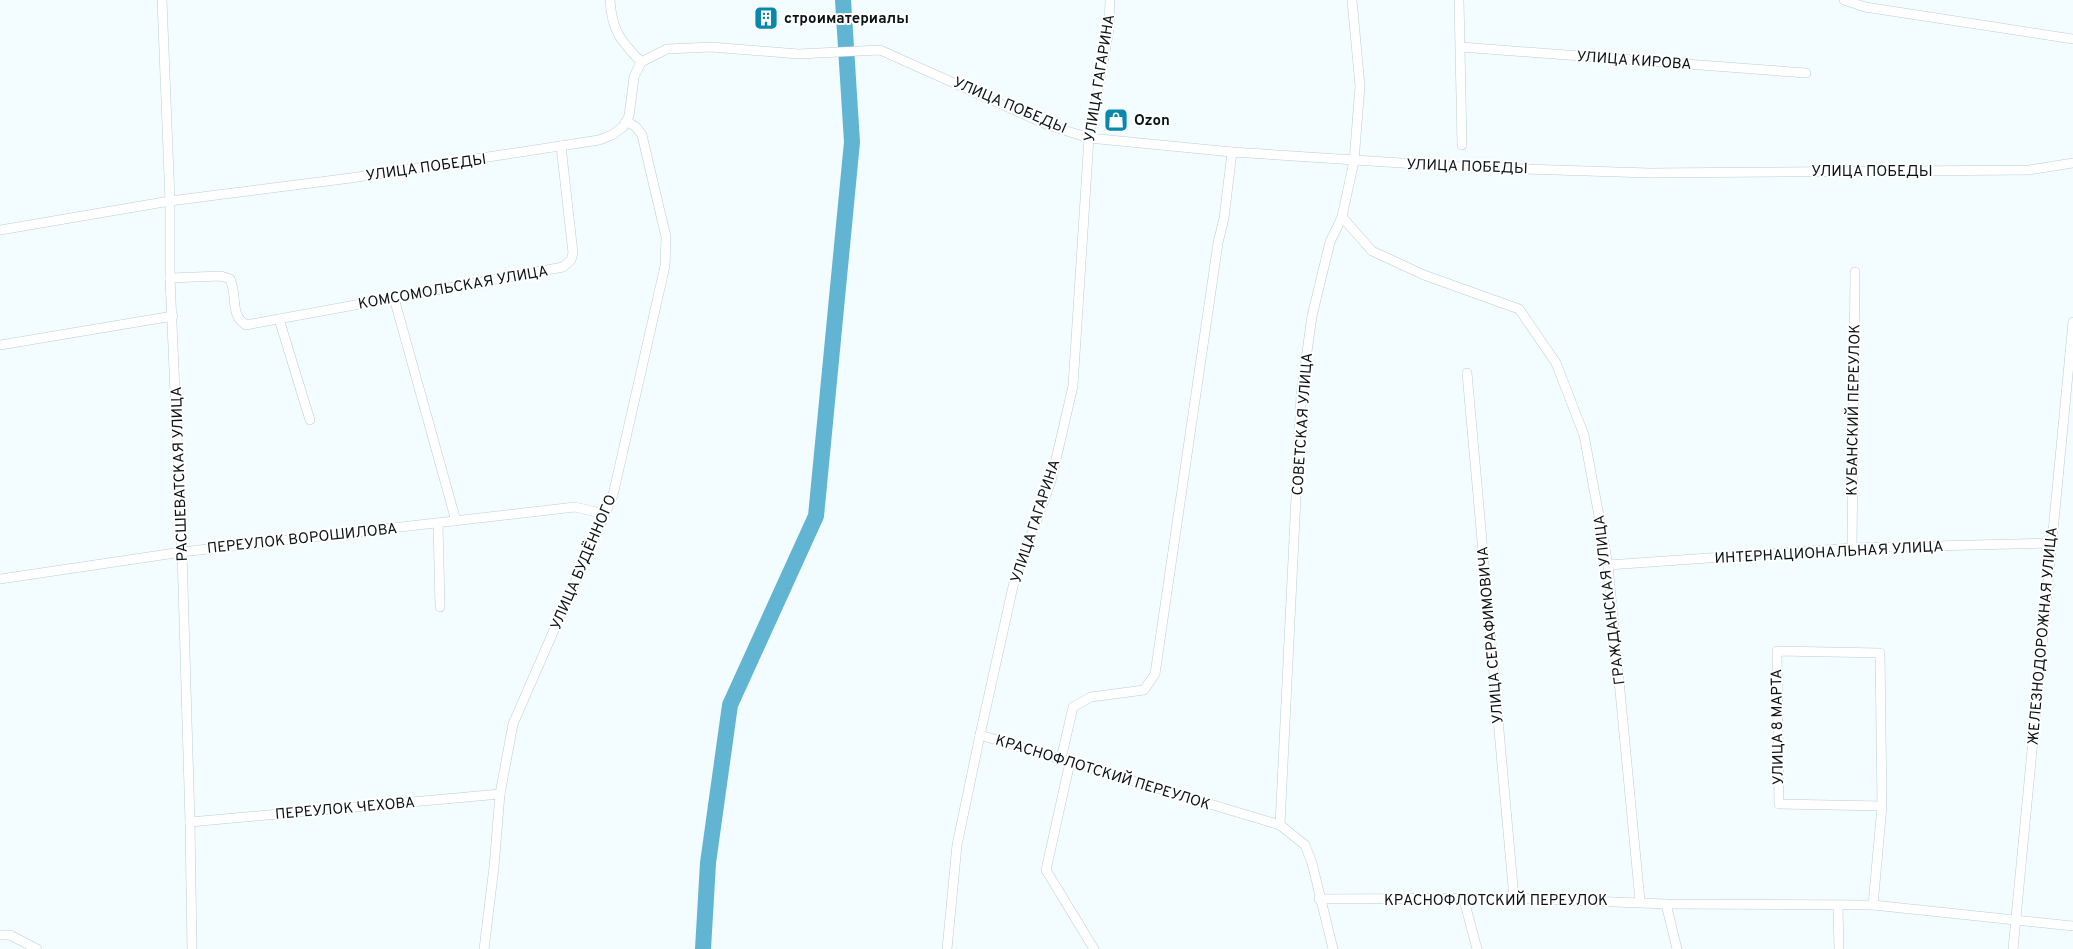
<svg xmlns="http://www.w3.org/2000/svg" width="2073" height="949" font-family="Overpass,sans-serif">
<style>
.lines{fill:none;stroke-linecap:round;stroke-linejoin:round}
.river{stroke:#62b5d2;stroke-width:16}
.minor-casing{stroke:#baced6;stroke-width:10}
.minor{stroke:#fff;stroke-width:9}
.labels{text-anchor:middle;stroke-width:4;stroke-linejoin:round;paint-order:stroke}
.poi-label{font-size:15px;font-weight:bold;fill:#0b1315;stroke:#fff;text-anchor:start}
.street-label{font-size:15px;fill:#0b1315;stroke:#fff}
</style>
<rect width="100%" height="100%" fill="#f3fcff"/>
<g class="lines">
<polyline class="river" points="703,949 708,863 730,705 816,516 852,142 843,0"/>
<g class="minor-casing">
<g id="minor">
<polyline points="162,0 170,201 170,278 182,552 190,822 192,949"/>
<path d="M610,0c2,31 10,40 31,62"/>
<polyline points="1459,0 1462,145"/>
<polyline points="1844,0 1865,7 2073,39"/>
<polyline points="1461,47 1806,73"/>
<polyline points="1342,217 1372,251 1424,275 1519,309 1556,363 1584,435 1608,565 1640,901"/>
<polyline points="0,230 170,201 351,178 599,140 612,135 623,127 629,116 634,77 641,62 667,49 711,47 798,54 880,50 1048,125 1089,138 1232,152 1463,167 1649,173 2029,170 2073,163"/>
<path d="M170,278l51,-2 9,3c8,17 -1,35 16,46l317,-58 8,-7 2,-7 -12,-107"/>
<polyline points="394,298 456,521"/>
<polyline points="279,319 310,420"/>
<polyline points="0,345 173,316"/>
<polyline points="1467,373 1514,898"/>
<polyline points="438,523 440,607"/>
<polyline points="1852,548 1855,272"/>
<polyline points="1608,565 1852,548 2051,543"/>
<polyline points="0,579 182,552 575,507 605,514"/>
<polyline points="980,735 1280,825 1305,845 1312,863 1333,949"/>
<polyline points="1061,759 1073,707 1091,697 1144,690 1155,674 1218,243 1224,218 1232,152"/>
<polyline points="1070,762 1046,870 1094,949"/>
<polyline points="190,822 500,794"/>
<polyline points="1280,825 1301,395 1312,316 1330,242 1342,217 1354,161 1360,86 1352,0"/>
<polyline points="1319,899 1514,898 1666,904 1873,905 2073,926"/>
<polyline points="1464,900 1477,949"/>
<polyline points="1666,904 1677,949"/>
<polyline points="1873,905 1882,806 1880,653 1777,651 1779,804 1882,806"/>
<polyline points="1838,907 1839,949"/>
<polyline points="0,935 10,935 37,949"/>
<polyline points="484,949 494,867 500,794 513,724 613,495 665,266 666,237 642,135 636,127 626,121"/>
<polyline points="947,949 957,845 980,735 1014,582 1051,481 1073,386 1089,138 1109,30 1110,0"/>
<polyline points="2013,949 2073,322"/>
</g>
</g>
<use href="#minor" class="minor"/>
</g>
<defs>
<g id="building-square" transform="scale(1.25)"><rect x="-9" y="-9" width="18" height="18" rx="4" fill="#0889ab" stroke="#fff"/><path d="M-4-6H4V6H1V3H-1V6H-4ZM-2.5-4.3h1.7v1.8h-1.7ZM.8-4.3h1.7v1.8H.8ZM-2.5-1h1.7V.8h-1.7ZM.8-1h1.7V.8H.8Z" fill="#fff"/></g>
<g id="shop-square" transform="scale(1.25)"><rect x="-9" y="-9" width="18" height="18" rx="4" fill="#0889ab" stroke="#fff"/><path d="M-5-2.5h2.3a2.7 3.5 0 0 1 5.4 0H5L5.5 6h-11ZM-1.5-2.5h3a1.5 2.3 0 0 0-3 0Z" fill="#fff"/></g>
</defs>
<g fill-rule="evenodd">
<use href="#building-square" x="766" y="18"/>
<use href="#shop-square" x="1116" y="120"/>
</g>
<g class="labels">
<g class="poi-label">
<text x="784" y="23">строиматериалы</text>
<text x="1134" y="125">Ozon</text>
</g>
<g class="street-label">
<text transform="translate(1634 60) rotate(4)" y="5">УЛИЦА КИРОВА</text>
<text transform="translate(1099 78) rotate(-81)" y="5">УЛИЦА ГАГАРИНА</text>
<text transform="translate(1010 105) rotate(23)" y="5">УЛИЦА ПОБЕДЫ</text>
<text transform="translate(1467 166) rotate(2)" y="5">УЛИЦА ПОБЕДЫ</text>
<text transform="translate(426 167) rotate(-8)" y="5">УЛИЦА ПОБЕДЫ</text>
<text x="1872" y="176">УЛИЦА ПОБЕДЫ</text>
<text transform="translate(453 287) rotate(-10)" y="5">КОМСОМОЛЬСКАЯ УЛИЦА</text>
<text transform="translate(1853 410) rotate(-89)" y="5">КУБАНСКИЙ ПЕРЕУЛОК</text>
<text transform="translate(1302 424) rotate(-86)" y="5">СОВЕТСКАЯ УЛИЦА</text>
<text transform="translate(179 474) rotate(-92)" y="5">РАСШЕВАТСКАЯ УЛИЦА</text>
<text transform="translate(1035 521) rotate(-72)" y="5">УЛИЦА ГАГАРИНА</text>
<text transform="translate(302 538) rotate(-6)" y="5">ПЕРЕУЛОК ВОРОШИЛОВА</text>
<text transform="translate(1829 552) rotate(-3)" y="5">ИНТЕРНАЦИОНАЛЬНАЯ УЛИЦА</text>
<text transform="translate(583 562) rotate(-67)" y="5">УЛИЦА БУДЁННОГО</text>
<text transform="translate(1609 600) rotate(-97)" y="5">ГРАЖДАНСКАЯ УЛИЦА</text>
<text transform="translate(1490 635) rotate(-95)" y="5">УЛИЦА СЕРАФИМОВИЧА</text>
<text transform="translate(2042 636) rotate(-85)" y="5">ЖЕЛЕЗНОДОРОЖНАЯ УЛИЦА</text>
<text transform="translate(1777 727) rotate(-91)" y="5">УЛИЦА 8 МАРТА</text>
<text transform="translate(1103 772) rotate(17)" y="5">КРАСНОФЛОТСКИЙ ПЕРЕУЛОК</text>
<text transform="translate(345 808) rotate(-5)" y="5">ПЕРЕУЛОК ЧЕХОВА</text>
<text x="1496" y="905">КРАСНОФЛОТСКИЙ ПЕРЕУЛОК</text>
</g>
</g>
</svg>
